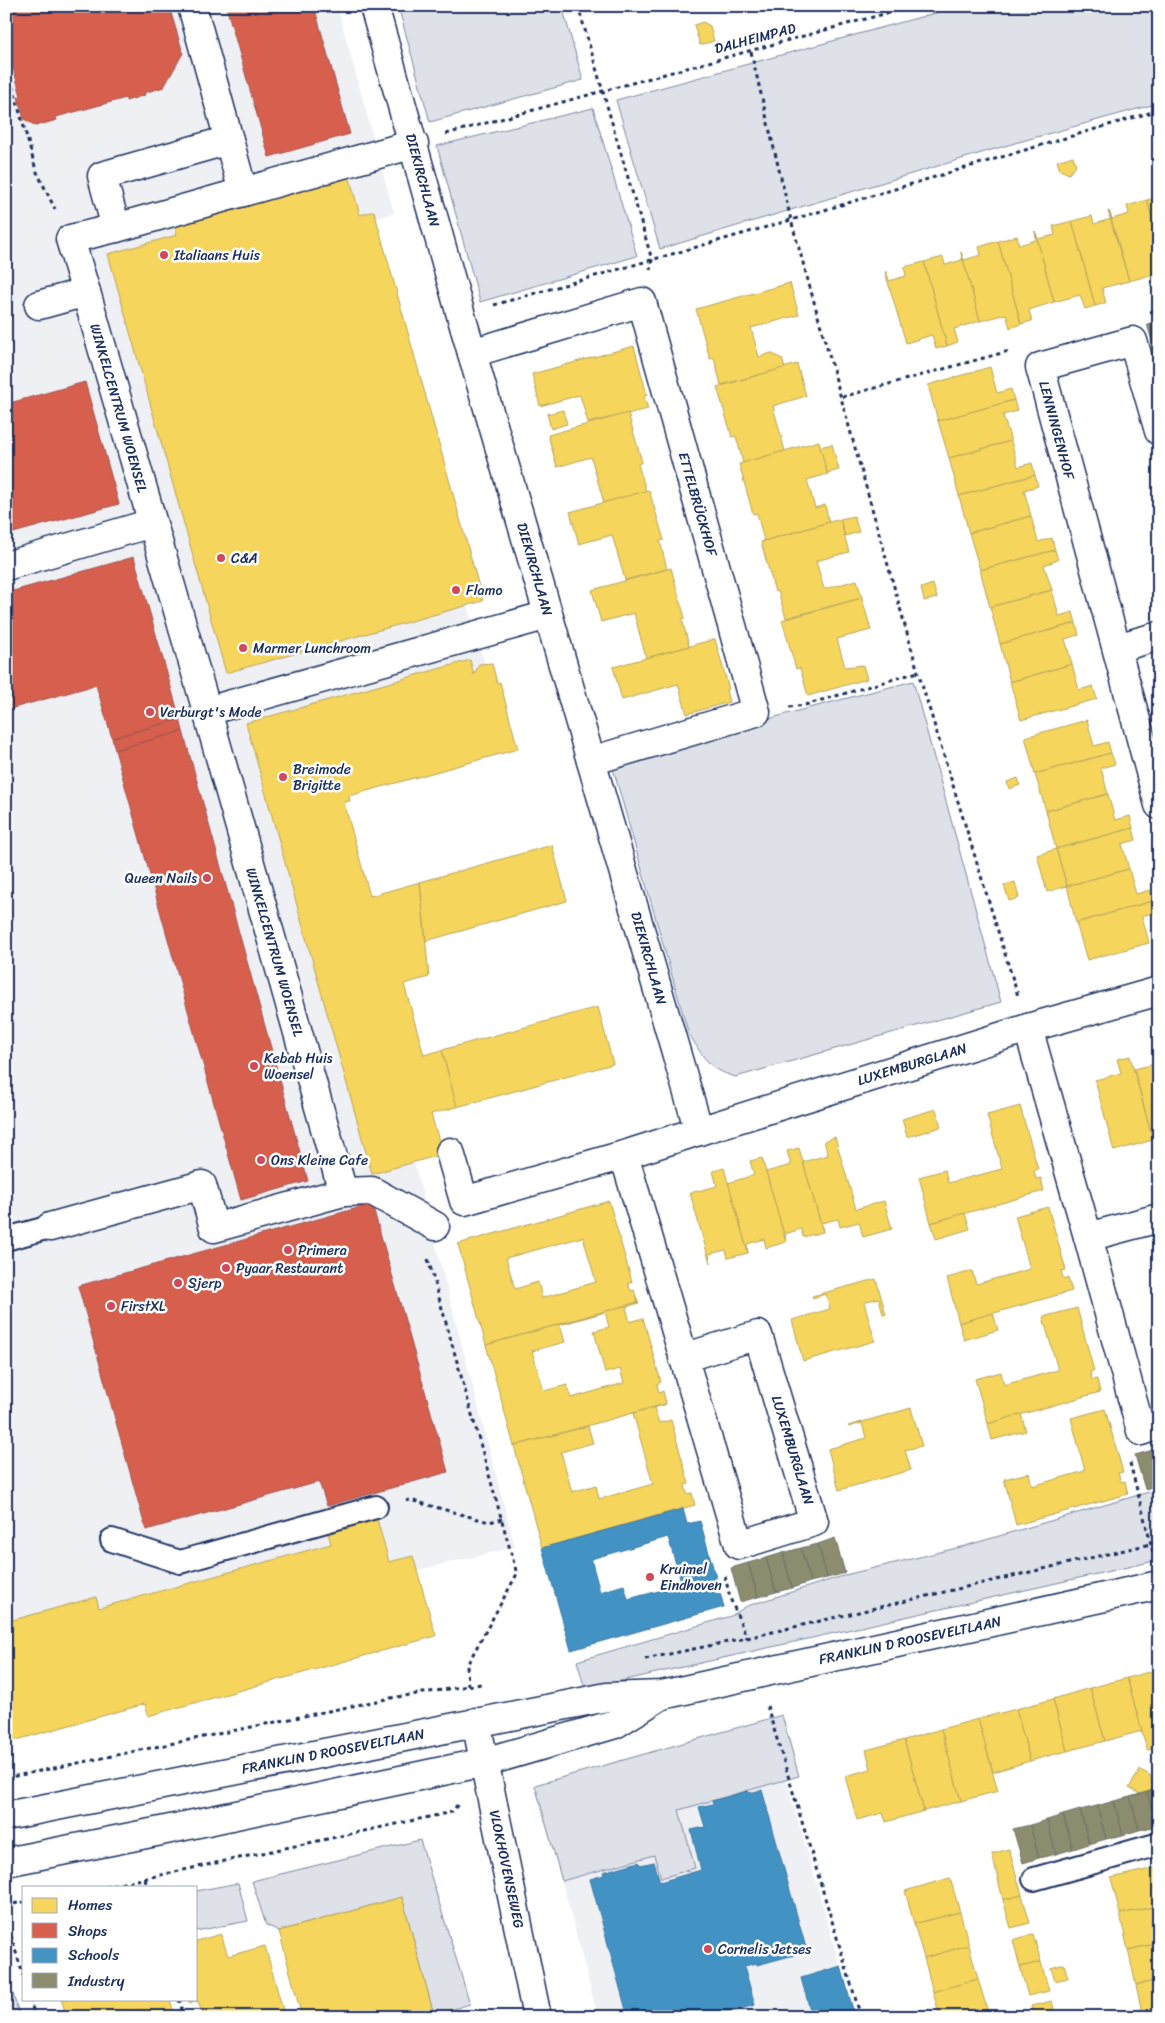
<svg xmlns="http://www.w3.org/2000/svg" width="1165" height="2023" font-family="Sriracha,sans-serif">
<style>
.built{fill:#eff0f4}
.green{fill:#dee1e7;stroke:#7c88a2}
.homes{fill:#f6d55c;stroke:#b4a35d;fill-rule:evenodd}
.shops{fill:#d6604d;stroke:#9e5152}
.schools{fill:#4393c3;stroke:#3775a5;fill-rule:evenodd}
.industry{fill:#8c8c6e;stroke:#6a7069}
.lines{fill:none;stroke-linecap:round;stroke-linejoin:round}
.lane-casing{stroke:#1b2f5e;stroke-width:26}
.street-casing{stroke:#1b2f5e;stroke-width:31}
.secondary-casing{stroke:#1b2f5e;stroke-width:31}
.path{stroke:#1b2f5e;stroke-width:3;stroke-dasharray:4 4;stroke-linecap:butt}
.lane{stroke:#fff;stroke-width:22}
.street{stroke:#fff;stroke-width:28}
.secondary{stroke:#fff;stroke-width:28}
.poi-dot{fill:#d1495b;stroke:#fff;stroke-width:2}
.labels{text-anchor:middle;stroke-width:5;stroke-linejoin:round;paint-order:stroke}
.street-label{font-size:14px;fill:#1b2f5e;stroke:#fff}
.poi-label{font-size:14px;fill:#1b2f5e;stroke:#fff;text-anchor:start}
</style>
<rect width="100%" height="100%" fill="#fff"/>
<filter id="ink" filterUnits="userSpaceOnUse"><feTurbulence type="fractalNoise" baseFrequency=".02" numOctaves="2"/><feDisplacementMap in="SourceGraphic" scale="10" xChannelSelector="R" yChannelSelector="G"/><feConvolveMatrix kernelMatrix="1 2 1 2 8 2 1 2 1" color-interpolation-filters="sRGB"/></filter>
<g filter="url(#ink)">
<g class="built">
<polygon points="6,6 337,6 394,213 228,269 456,568 496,701 298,754 406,1132 515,1547 6,1668"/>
<polygon points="786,1780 855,2017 598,2017 562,1881 654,1855 695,1868 679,1810"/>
</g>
<g class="green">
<polygon points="398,6 562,6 583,80 430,122"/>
<polygon points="961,6 1159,6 1159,103 1015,143 660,249 616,100"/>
<polygon points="593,108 637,256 480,302 437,146"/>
<path d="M913,681l88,321 -265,75c-28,-7 -34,-22 -48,-45l-76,-267 174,-51z"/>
<polygon points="1159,1489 1159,1560 585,1689 577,1661 731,1616 747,1606 849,1574 965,1546"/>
<polygon points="782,1715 799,1776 679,1810 695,1868 661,1878 654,1855 562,1881 535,1785"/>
<polygon points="420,1840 470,2004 434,2015 402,1897 279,1931 266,1925 252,1881"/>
<polygon points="238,1883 248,1921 196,1931 196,1891"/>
<polygon points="6,1971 20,2017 6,2017"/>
</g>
<g class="homes">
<polygon points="703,22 710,26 714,41 700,45 694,25"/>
<polygon points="1073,156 1076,165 1069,174 1060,170 1057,161"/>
<polygon points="349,175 360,215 374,211 483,601 226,673 108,254 177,235 174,224"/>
<polygon points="1159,197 1159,244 1147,200"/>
<polygon points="1147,200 1159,244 1159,288 1155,274 1129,281 1109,211 1112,219 1129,214 1127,206"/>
<polygon points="1108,211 1129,281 1102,288 1106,303 1095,306 1072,221 1092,216 1094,224 1111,219"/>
<polygon points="1072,221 1095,306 1085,309 1080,295 1054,302 1035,231 1038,239 1055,235 1053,226"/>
<polygon points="1035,231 1054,302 1029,310 1032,321 1021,324 998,241 1017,236 1019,245 1036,240"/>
<polygon points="998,241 1021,324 1010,328 1006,314 980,321 961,252 964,260 981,255 979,247"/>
<polygon points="961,252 980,321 954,329 958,342 947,346 924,262 943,257 945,265 962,260"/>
<polygon points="924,262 947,346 936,349 932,335 906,343 885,272 887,272 889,281 906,276 904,267"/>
<polygon points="790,283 799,315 751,328 759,357 771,353 782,359 785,368 721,385 714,358 710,359 696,309"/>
<polygon points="634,346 647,395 644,397 648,409 588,423 580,395 540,406 532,374"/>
<polygon points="797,364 806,396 773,406 785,451 743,463 736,436 732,437 717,387"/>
<polygon points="990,367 997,393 1011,389 1014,400 938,421 928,385"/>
<polygon points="1014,400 1017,411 1003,415 1011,441 949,458 938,421"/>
<polygon points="563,410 567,424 551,429 547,414"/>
<polygon points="628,413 642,462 638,464 646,491 604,503 591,457 557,467 548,435"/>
<polygon points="819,441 828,474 807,480 815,508 825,505 829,522 764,541 757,513 753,514 739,464"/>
<polygon points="1011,441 1018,467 1032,463 1035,475 959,496 949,458"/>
<polygon points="832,444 839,470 827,473 820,447"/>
<polygon points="1035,475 1038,486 1024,490 1031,516 969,533 959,496"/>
<polygon points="649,490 664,540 660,541 667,569 625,580 612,535 579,544 570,512"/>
<polygon points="854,516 859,532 845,536 840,519"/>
<polygon points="1031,516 1038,542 1052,538 1055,550 980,570 969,533"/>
<polygon points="840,519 849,552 816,561 824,589 857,580 862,598 786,618 778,591 775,592 761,542"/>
<polygon points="1055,550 1058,560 1044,565 1052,590 990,607 980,570"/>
<polygon points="671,568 685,618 682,619 689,646 646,658 634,613 601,622 592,590"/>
<polygon points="933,584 937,598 924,601 921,588"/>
<polygon points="1052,590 1059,616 1073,612 1076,623 1000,644 990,607"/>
<polygon points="862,598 871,630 837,639 845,667 863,665 867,679 808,696 800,668 796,669 782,620"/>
<polygon points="1076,623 1079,635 1065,639 1072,664 1010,682 1000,644"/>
<polygon points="715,639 729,689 726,690 729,702 687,714 678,684 622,700 613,667"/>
<polygon points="470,660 474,675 479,664 492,663 497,683 500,682 518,749 349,796 350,801 344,802 370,896 420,882 429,977 404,984 424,1055 442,1050 457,1107 431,1114 443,1154 372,1174 246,723"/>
<polygon points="1072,664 1079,690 1093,686 1097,699 1021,720 1010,682"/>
<polygon points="1087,720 1094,746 1108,742 1111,753 1035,774 1025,737"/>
<polygon points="1111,753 1115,764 1101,768 1108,794 1046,811 1035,774"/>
<polygon points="1018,778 1020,785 1009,789 1007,782"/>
<polygon points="1108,794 1115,820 1130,816 1133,828 1056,849 1046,811"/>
<polygon points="1133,828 1136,840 1122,844 1129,869 1067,886 1056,849"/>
<polygon points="552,845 567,901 426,941 420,882"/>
<polygon points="1056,849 1067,886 1047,892 1037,855"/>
<polygon points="1129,869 1136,894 1150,890 1153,901 1076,923 1067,886"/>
<polygon points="1015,882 1019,898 1009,901 1004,885"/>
<polygon points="1153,901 1156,912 1142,916 1149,943 1087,960 1076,923"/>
<polygon points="598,1007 613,1064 457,1107 442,1050"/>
<polygon points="1130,1056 1153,1140 1114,1151 1095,1080 1121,1073 1117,1059"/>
<polygon points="1159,1063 1159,1129 1152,1131 1153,1140 1134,1069"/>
<polygon points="1020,1106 1038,1169 1034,1171 1036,1179 1041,1178 1044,1191 931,1223 919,1177 945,1170 948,1183 1002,1169 987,1115"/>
<polygon points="936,1109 941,1127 907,1137 902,1119"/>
<polygon points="835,1137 856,1209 884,1201 892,1229 863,1237 859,1222 840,1227 838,1219 821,1223 823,1232 803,1162 828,1155 824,1141"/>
<polygon points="799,1148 823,1232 803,1237 801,1229 785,1234 786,1242 766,1172 791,1165 787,1151"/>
<polygon points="762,1158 786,1242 766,1248 764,1239 747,1244 748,1253 728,1183 754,1175 750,1161"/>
<polygon points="724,1168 748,1253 728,1258 726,1250 709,1254 711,1263 710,1263 690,1193 717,1186 713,1171"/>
<path d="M609,1201l23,81 -4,1 3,8 3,-1 4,12 -152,43 -28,-101zM583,1237l13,45 -54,16 -4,-16 -23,7 -9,-31z"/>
<polygon points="1048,1207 1066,1270 1061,1271 1064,1280 1068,1278 1072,1291 959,1323 947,1278 972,1271 976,1284 1030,1269 1015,1216"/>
<polygon points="965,1213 970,1229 936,1239 931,1223"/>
<polygon points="876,1279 886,1314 883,1314 879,1298 864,1302 875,1341 803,1361 792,1320 830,1309 826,1294 813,1298 812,1296"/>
<path d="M638,1302l1,1 -13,4 4,15 13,-4 18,64 -4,2 2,9 4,-2 3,13 -152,42 -28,-101zM605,1312l4,15 -15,4 11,42 15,-4 4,14 -53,15 -4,-13 -23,6 -12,-40 33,-9 -5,-17z"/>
<polygon points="1077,1308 1094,1371 1090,1372 1092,1380 1097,1379 1100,1392 988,1424 975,1379 1001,1372 1004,1385 1058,1370 1043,1317"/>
<polygon points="993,1313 998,1330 964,1340 959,1323"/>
<polygon points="666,1404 654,1408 659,1423 671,1420 689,1484 685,1485 687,1494 692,1493 695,1505 542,1548 514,1446 588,1426 593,1443 561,1452 572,1492 596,1485 599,1499 653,1484 633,1413"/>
<polygon points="911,1408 922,1446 905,1450 911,1470 839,1490 828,1449 866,1438 862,1423 849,1427 848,1426"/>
<polygon points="1105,1409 1123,1472 1118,1473 1121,1482 1125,1481 1128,1494 1016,1525 1004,1479 1029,1473 1032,1486 1085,1471 1071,1418"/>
<polygon points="1021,1414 1026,1431 992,1440 988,1424"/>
<polygon points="377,1519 389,1562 413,1556 436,1636 148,1716 145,1704 6,1743 6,1622 96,1597 99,1608 331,1544 328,1533"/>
<polygon points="1159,1669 1159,1747 1147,1750 1127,1678"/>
<polygon points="1127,1678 1142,1731 1105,1741 1090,1688"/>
<polygon points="1090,1688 1105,1741 1067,1751 1053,1699"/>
<polygon points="1053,1699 1067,1751 1030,1761 1016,1709"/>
<polygon points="1016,1709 1030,1761 993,1772 978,1719"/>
<polygon points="978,1719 998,1791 961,1801 941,1729"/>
<polygon points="941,1729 961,1801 924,1811 904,1740"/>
<polygon points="904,1740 924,1811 886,1822 883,1813 857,1820 845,1776 871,1769 866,1750"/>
<polygon points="1140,1770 1150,1775 1154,1790 1140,1794 1129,1788"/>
<polygon points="1009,1849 1022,1895 1003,1900 992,1854"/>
<polygon points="1159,1867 1159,1906 1120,1914 1111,1878"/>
<polygon points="950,1878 960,1912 914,1924 905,1891"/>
<polygon points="1022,1895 1030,1923 1011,1928 1003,1900"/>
<polygon points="402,1897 434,2015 428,2017 302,2017 279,1931"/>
<polygon points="1159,1906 1159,1943 1128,1950 1120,1914"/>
<polygon points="960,1912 969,1945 924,1958 914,1924"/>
<polygon points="221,1934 228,1956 265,1946 285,2017 203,2017 198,2001 189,2004 188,1999 196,1999 196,1941"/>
<polygon points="1033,1934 1041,1962 1020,1967 1013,1940"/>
<polygon points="1159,1943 1159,1980 1136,1985 1128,1950"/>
<polygon points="969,1945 978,1979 933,1992 924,1958"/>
<polygon points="1041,1962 1049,1991 1028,1996 1020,1967"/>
<polygon points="1064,1964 1068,1978 1055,1981 1051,1968"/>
<polygon points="978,1979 988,2012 971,2017 940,2017 933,1992"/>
<polygon points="1159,1980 1159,2017 1143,2017 1136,1985"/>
<polygon points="61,1999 170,1999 175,2017 67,2017"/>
<polygon points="1052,2001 1056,2017 1034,2017 1031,2006"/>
</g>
<g class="shops">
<polygon points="6,6 169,6 183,53 164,87 144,93 145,95 126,101 126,98 56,117 57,120 36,126 24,119 18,97 21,96 6,43"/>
<polygon points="226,6 314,6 350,134 269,157"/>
<polygon points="85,382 119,504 6,535 6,404"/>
<polygon points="134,557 180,719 112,738 96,685 6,710 6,593"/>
<polygon points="180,719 183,731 115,750 112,738"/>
<polygon points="183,731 308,1181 241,1200 115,750"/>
<polygon points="372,1204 448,1472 327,1506 319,1482 146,1530 78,1286"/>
</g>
<g class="schools">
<path d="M683,1509l4,15 13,-3 18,64 -5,1 3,9 4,-2 4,14 -153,43 -29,-102zM668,1537l14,48 -54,14 -4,-14 -24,7 -9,-33z"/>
<polygon points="762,1790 806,1948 793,1952 794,1955 757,1965 757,1963 744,1966 755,2005 713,2017 628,2017 590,1879 604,1875 603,1872 639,1862 640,1865 654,1862 660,1882 701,1870 691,1830 705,1827 699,1807 713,1804 712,1801 748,1791 749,1793"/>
<polygon points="841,1966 855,2017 812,2017 801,1978"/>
</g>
<g class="industry">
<polygon points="1159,321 1159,339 1152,341 1147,324"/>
<polygon points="1159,339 1159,357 1156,358 1152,341"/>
<polygon points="1153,1450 1159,1470 1159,1485 1145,1489 1135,1455"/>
<polygon points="835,1538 845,1573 827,1578 818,1544"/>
<polygon points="818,1544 827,1578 810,1582 801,1548"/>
<polygon points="801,1548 810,1582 792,1588 783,1553"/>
<polygon points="783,1553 792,1588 776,1592 766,1558"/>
<polygon points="766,1558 776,1592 758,1597 748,1563"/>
<polygon points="748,1563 758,1597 740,1602 731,1568"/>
<polygon points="1159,1788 1159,1825 1156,1826 1147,1792"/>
<polygon points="1147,1792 1156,1826 1139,1830 1130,1797"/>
<polygon points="1130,1797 1139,1830 1123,1835 1114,1801"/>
<polygon points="1114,1801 1123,1835 1106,1839 1097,1806"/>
<polygon points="1097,1806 1106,1839 1089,1844 1080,1810"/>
<polygon points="1080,1810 1089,1844 1073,1849 1063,1815"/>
<polygon points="1063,1815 1073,1849 1056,1854 1047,1820"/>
<polygon points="1047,1820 1056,1854 1039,1858 1030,1825"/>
<polygon points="1030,1825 1039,1858 1023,1863 1013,1829"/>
</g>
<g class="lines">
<g class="lane-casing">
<g id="lane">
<polyline points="6,1239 50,1227"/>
<polyline points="112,1540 180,1562 376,1507"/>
<polyline points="1034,1879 1159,1844"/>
</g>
</g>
<g class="street-casing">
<g id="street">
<polyline points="229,140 243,192 414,144"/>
<polyline points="116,228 243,192"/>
<polyline points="86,292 70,239 116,228 102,176 229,140 192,6"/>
<polyline points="39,305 86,292 207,711 343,1192 214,1228 202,1185 50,1227"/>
<polyline points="472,353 642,302 756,712 591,761"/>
<polyline points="1159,431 1133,341 1040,367 1159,805"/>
<polyline points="6,566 152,523"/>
<polyline points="1117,648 1159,636"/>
<polyline points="207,711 548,615"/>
<polyline points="1028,1028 1088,1237 1141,1431 1159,1425"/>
<polyline points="450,1152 464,1201 624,1155 699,1131"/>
<polyline points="624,1155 739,1545 814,1522 758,1335 683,1358"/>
<polyline points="343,1192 372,1191 435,1226"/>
<polyline points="1088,1237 1159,1218"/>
</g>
</g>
<g class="secondary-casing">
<g id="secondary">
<polyline points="374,6 462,319 699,1131 1028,1028 1159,991"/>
<polyline points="476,1722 537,2017"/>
<polyline points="6,1816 607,1697 662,1695 1159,1585"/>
<polyline points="6,1862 161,1831 485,1762 615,1724 660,1696"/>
</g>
</g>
<g class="path">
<polyline points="578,6 652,260 650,270"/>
<polyline points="751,52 791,220 918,672 1018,996"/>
<polyline points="6,63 36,170 55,209"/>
<polyline points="446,134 913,6"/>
<polyline points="494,305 791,220 1159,110"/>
<polyline points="1150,312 1159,309"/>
<polyline points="842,397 1009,351"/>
<polyline points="789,707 805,705 918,672"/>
<polyline points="428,1259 517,1574 467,1665 468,1687"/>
<polyline points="1130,1463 1153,1552"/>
<polyline points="406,1501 410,1500 489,1522 502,1519"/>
<polyline points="725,1576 730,1598 747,1638"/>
<polyline points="645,1659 747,1638 1159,1542"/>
<polyline points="767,1706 861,2017"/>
<polyline points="6,1778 391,1698 481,1684"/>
<polyline points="145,1879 147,1887"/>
<polyline points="105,1887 452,1812 458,1804"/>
<polyline points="6,1905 24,1902"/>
<polyline points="6,1920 24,1978"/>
<polyline points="30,1999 35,2017"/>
<polyline points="179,1999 184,2017"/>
</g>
<use href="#lane" class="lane"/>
<use href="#street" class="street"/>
<use href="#secondary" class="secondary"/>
</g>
</g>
<g class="poi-dot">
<circle cx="164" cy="255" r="5"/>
<circle cx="221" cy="558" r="5"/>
<circle cx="456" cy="590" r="5"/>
<circle cx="243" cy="648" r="5"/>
<circle cx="150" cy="712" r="5"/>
<circle cx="283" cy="777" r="5"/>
<circle cx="207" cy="878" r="5"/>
<circle cx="254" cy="1066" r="5"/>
<circle cx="261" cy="1160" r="5"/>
<circle cx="288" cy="1250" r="5"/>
<circle cx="226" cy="1268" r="5"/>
<circle cx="178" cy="1283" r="5"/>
<circle cx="111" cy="1306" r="5"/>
<circle cx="650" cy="1577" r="5"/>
<circle cx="708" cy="1949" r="5"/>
</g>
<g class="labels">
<g class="street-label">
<text transform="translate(755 38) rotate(-15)" y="5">DALHEIMPAD</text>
<text transform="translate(423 180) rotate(75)" y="5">DIEKIRCHLAAN</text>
<text transform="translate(119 408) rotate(74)" y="5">WINKELCENTRUM WOENSEL</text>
<text transform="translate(1057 430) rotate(75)" y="5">LENNINGENHOF</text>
<text transform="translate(698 504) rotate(74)" y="5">ETTELBRÜCKHOF</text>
<text transform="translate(535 569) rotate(74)" y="5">DIEKIRCHLAAN</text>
<text transform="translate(275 952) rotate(74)" y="5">WINKELCENTRUM WOENSEL</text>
<text transform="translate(649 958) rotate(74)" y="5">DIEKIRCHLAAN</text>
<text transform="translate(912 1064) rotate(-17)" y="5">LUXEMBURGLAAN</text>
<text transform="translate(793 1450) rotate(73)" y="5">LUXEMBURGLAAN</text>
<text transform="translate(910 1640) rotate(-12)" y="5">FRANKLIN D ROOSEVELTLAAN</text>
<text transform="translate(333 1751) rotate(-11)" y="5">FRANKLIN D ROOSEVELTLAAN</text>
<text transform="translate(507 1869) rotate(78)" y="5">VLOKHOVENSEWEG</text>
</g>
<g class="poi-label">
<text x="174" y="260">Italiaans Huis</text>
<text x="231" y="563">C&amp;A</text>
<text x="466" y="595">Flamo</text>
<text x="253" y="653">Marmer Lunchroom</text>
<text x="160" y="717">Verburgt's Mode</text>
<text x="293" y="774">Breimode<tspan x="293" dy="16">Brigitte</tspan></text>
<text x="197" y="883" text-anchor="end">Queen Nails</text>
<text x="264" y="1063">Kebab Huis<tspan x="264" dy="16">Woensel</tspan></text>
<text x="271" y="1165">Ons Kleine Cafe</text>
<text x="298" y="1255">Primera</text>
<text x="236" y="1273">Pyaar Restaurant</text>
<text x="188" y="1288">Sjerp</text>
<text x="121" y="1311">FirstXL</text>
<text x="660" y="1574">Kruimel<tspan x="660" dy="16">Eindhoven</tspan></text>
<text x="718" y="1954">Cornelis Jetses</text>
</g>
</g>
<rect width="1165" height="2023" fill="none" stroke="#fff" stroke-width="25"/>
<rect x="12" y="12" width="1140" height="1998" fill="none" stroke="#1b2f5e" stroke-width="2" filter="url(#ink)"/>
<rect x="22" y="1886" width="175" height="115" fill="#ffffff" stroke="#a4acbf"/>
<rect x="32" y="1898" width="25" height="15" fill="#f6d55c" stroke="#a4acbf"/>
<text x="68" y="1910" font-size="15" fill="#1b2f5e">Homes</text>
<rect x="32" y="1923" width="25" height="15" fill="#d6604d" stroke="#a4acbf"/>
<text x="68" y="1936" font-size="15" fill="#1b2f5e">Shops</text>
<rect x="32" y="1948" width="25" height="15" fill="#4393c3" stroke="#a4acbf"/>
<text x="68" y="1960" font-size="15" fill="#1b2f5e">Schools</text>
<rect x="32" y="1973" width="25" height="15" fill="#8c8c6e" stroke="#a4acbf"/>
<text x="68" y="1986" font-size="15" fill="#1b2f5e">Industry</text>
</svg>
